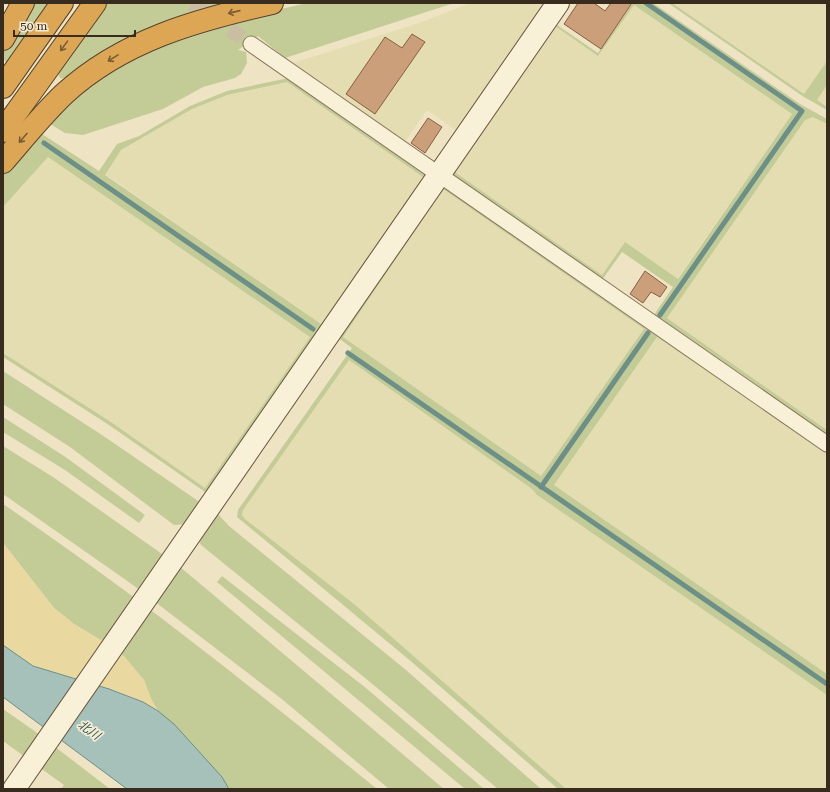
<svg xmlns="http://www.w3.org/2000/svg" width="830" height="792" font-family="'Roboto Serif','Noto Sans JP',serif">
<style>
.farmland{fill:#e3ddb1}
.green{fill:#c3cc97;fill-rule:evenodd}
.sand{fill:#e9d9a1}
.water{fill:#a5c1ba;stroke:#6c8f87}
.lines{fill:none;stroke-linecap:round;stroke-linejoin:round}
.stream{stroke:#6c8f87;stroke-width:5}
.building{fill:#cb9f7a;stroke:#875f40}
.street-tunnel{stroke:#cabea2;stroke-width:15;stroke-dasharray:15 8;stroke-linecap:butt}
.street-casing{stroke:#88745a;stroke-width:17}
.secondary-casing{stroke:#69553d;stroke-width:24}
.highway-casing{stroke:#55422e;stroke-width:24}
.street{stroke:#f8f0d7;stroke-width:15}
.secondary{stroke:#f8f0d7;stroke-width:22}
.highway{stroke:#dca655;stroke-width:22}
.oneway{stroke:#7a5d34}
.labels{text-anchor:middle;stroke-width:3.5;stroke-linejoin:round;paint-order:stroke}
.water-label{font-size:12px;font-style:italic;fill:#2e5756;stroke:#f5ecd3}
</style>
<rect width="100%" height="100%" fill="#eee3c3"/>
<g class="farmland">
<polygon points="471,3 548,3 459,132 427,110 404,143 295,67 293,63 416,24"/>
<polygon points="672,3 827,3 827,61 804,94"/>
<polygon points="634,5 792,114 677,279 625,242 602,275 456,173 456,169 555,26 598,56"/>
<polygon points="287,82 423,177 321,324 105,174 121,150 192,109 227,95"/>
<polygon points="827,85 827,107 817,100"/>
<polygon points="813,117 827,124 827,430 667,318 805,119"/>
<polygon points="48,157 310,337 205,488 111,422 3,353 3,207"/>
<polygon points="443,189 644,329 541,476 342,337"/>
<polygon points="657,337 827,454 827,674 554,485"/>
<polygon points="349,360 532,489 537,495 827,695 827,789 566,789 353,604 245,519 242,515 243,510"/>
</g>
<g class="green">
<polygon points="32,3 50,3 7,64 3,58 3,53"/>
<polygon points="108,3 232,3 71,79 60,78 58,72"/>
<polygon points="307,3 454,3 285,58 258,36 238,50 246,52 247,63 241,74 235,78 203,87 163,109 83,135 65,133 47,122 98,77 144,50 246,17"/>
<path d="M633,3h20l147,101 27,15v5l-14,-7 -8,3 -138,198 160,112v5l-173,-120 19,-28 -51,-35 -20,28 -147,-102 -4,-5 103,-150 44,30zM634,5l158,109 -114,165 -53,-37 -23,33 -146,-102v-4l99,-143 43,30z"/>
<polygon points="668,3 672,3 804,94 827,61 827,85 817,100 827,107 827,110 804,97"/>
<path d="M289,78l140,98 -221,318 -99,-69 -106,-68v-4l108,69 94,66 105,-151 -262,-180 -45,50v-35l36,-40 60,39 18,-27 22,-8 51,-30 37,-15zM287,82l136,95 -102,147 -216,-149 16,-25 71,-41 35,-14z"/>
<path d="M442,186l385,265v3l-170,-117 -103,148 273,189v21l-290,-200 -5,-6 -183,-129 -106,150 -1,5 3,4 109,85 212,185h-8l-145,-126 -176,-146 1,-7 114,-162 -15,-11zM443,189l201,140 -103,147 -198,-139z"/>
<polygon points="3,371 102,435 201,503 187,524 174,525 70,447 3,404"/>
<polygon points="3,417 64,456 145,515 139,523 65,470 3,432"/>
<polygon points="3,446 53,477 179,566 444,789 389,789 283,700 133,585 3,494"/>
<path d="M3,504c130,88 252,186 374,285h-148l-7,-12 -64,-66 -7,-12 -7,-19 -35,-35 -35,-21 -20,-16 -51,-65z"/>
<polygon points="217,513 229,526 406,670 541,789 498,789 370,682 201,545 198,539"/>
<polygon points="222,576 366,688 484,789 465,789 217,582"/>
<polygon points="3,709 33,730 110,789 61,789 64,785 3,741"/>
</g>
<path class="sand" d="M3,543l51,65 20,16 35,21 16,12 19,23 7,19 7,12c-19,-11 -39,-19 -60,-25 -33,-11 -69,-15 -95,-41z"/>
<polygon class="water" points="3,645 33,666 109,689 143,702 158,711 174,724 222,777 229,789 127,789 3,697"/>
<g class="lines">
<g class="stream">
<polyline points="646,3 802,111 660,315"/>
<polyline points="44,143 313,329"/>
<polyline points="348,353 827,684"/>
<polyline points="541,487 648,333"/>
</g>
</g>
<g class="building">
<polygon points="578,3 594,3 605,11 611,3 632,3 601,49 564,24"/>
<polygon points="412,34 425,42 375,114 346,94 385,37 402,48"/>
<polygon points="428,118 442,127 425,153 411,143"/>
<polygon points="645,271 667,287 660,297 651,292 643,303 630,294"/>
</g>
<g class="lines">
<polyline class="street-tunnel" points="192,3 251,44"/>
<g class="street-casing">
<polyline id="street" points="251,44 827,444"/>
</g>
<g class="secondary-casing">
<polyline id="secondary" points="14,789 558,3"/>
</g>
<g class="highway-casing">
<g id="highway">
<polyline points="3,39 23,3"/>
<polyline points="3,87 62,3"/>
<polyline points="3,131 95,3"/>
<path d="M3,162c20,-23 39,-47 61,-68 59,-54 133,-74 208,-91"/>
</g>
</g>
<use href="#street" class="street"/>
<use href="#secondary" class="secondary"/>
<use href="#highway" class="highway"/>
</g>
<defs><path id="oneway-shaft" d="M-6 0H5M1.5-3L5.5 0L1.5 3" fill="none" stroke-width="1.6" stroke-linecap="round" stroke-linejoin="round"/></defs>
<g class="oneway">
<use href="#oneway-shaft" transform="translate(234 12) rotate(167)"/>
<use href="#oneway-shaft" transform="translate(64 46) rotate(126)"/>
<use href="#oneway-shaft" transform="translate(113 58) rotate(148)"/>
<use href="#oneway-shaft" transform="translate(23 138) rotate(131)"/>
</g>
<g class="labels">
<g class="water-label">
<text transform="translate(89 730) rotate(35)" y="4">北川</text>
</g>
</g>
<rect width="830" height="792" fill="none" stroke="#382c1e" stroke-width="8"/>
<path d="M14 30v6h121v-6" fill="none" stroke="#382c1e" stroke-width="2"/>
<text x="20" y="30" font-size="12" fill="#382c1e" stroke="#f5ecd3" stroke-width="3" paint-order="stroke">50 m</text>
</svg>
